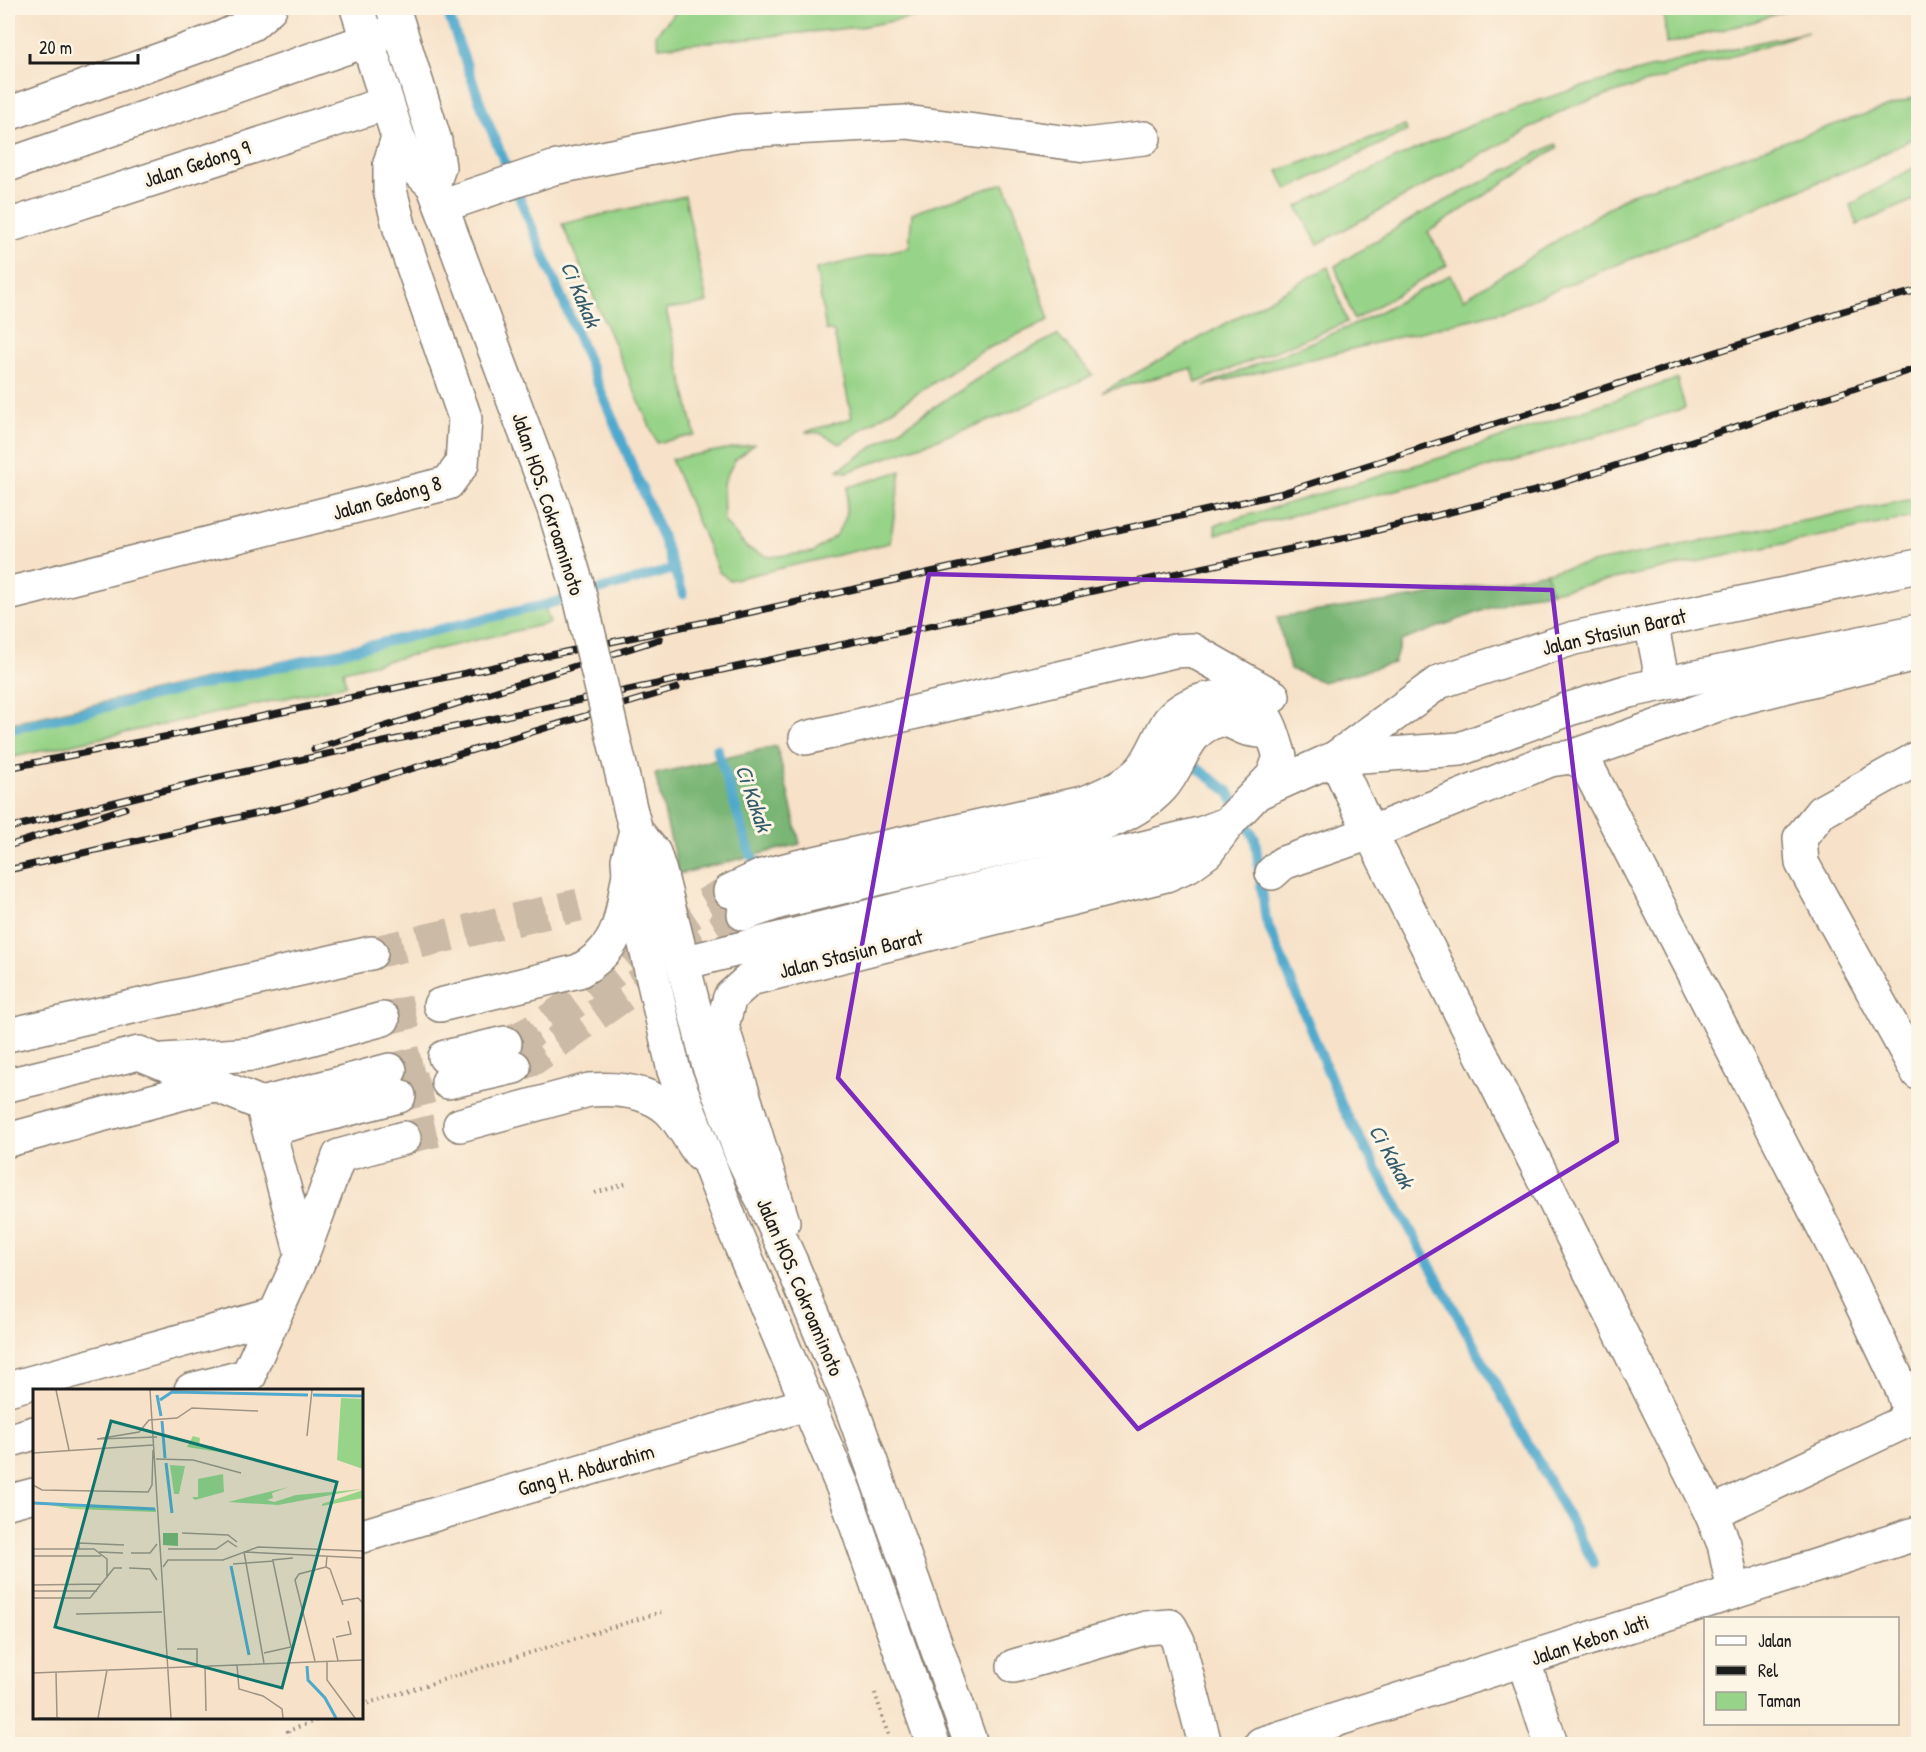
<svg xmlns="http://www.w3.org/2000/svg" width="1926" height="1752" font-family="'Patrick Hand',sans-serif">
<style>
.green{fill:#97d388;stroke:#5a7852;stroke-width:1.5}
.forest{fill:#79b574;stroke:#4a6848;stroke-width:1.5}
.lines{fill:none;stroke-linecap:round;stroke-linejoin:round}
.stream{stroke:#4fa9cc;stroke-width:10}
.minor-tunnel{stroke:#cbbaa6;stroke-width:33;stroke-dasharray:33 16;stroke-linecap:butt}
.minor-casing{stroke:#8a7f72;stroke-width:36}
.major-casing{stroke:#8a7f72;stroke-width:36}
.path{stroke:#8a7f72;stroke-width:4;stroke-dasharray:1.5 4.5;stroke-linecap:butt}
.minor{stroke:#fff;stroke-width:33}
.major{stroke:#fff;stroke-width:33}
.rail-casing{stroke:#1c1c1c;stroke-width:7}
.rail{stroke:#fcf5e5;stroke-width:4.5;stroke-dasharray:14;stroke-linecap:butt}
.major-bridge-casing{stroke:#8a7f72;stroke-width:36;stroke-linecap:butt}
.major-bridge{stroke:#fff;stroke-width:33}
.marked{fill:none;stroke:#7b2cbf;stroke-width:4.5;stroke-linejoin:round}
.labels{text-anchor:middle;stroke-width:6;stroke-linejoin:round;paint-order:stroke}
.street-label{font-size:21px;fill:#1c1c1c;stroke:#fcf5e5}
.water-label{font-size:22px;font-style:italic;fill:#335b6b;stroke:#fcf5e5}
.inset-river{fill:none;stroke:#4fa9cc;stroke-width:3}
.inset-road{fill:none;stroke:#9f9384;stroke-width:1.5}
.view{fill:#0f766e;fill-opacity:0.15;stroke:#0f766e;stroke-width:3}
.inset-edge{fill:none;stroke:#1c1c1c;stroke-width:3}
</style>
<rect width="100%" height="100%" fill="#fcf5e5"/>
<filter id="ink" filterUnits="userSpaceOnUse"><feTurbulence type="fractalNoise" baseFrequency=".0167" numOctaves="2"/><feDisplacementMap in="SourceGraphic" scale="12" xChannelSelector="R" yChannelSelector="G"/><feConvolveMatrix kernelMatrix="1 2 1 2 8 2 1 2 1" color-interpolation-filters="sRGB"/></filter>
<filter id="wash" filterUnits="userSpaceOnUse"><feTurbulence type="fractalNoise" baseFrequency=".008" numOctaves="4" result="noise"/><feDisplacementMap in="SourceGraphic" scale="24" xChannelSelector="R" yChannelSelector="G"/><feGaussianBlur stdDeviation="1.35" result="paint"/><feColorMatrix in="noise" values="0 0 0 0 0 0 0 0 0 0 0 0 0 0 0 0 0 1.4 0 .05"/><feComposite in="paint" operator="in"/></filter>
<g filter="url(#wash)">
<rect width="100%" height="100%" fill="#f7e2c9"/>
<g class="green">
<polygon points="680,8 756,8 756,12 790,8 976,8 977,12 925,15 860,27 659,47 656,34"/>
<polygon points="1734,8 1794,8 1753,22 1666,44 1664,15"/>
<path d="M1808,32l-241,76 -249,136 -21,-37c65,-32 130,-66 198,-91 102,-38 207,-62 313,-84z"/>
<polygon points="1918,96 1918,136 1865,163 1504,311 1203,386 1356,324 1450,275 1464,299 1629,195"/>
<polygon points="1405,126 1407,131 1287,190 1278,171"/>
<polygon points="1556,144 1558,147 1428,232 1447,265 1354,320 1335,266 1418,215"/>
<polygon points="1918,165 1918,198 1857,225 1850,205"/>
<polygon points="1004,183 1016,212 1049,320 982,351 840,444 820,433 805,432 852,418 834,332 826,330 816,269 909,247 912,213"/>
<polygon points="685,196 707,303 666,309 695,435 657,443 562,224"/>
<polygon points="1328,267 1347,322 1196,383 1192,368 1102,392"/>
<polygon points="1057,335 1093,375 1007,414 847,472 838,470 1000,364"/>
<polygon points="1677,379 1685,408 1518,460 1216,534 1215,525 1443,457"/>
<polygon points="755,444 735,460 723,483 724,521 747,548 769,557 813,552 836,535 845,519 848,487 901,471 890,543 730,580 719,572 671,459"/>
<polygon points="1918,498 1918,516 1551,592 1546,572"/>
<polygon points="543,602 550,623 343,671 346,685 8,758 8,724"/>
</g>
<g class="forest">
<polygon points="1546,572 1551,592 1522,596 1401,641 1394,663 1323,682 1290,669 1277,617 1417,597"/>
<polygon points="777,746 800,844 679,874 655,774"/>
</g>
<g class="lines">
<g class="stream">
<polyline points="446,8 484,113 663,539 683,594"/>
<polyline points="8,730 548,604 674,569"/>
<polyline points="717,749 751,856 755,861"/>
<polyline points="1189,762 1228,791 1255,839 1266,920 1342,1106 1594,1563"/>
</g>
</g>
</g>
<g filter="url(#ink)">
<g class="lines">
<g class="minor-tunnel">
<polyline points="371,953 579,905"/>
<polyline points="383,1019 440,1005"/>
<path d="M505,1043c28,-8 51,-28 75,-45 46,-35 99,-82 150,-107"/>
<polyline points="514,1067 533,1059 696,944 744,914"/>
<polyline points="390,1070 445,1057"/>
<polyline points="399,1096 448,1082"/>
<polyline points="404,1138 460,1125"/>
</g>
<g class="minor-casing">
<g id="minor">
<polyline points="8,114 221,38 252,24 270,8"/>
<polyline points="8,165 394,31"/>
<polyline points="441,206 553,168 738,131 906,122 1085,145 1144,138"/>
<polyline points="8,226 387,103"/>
<polyline points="8,594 448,483 462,464 465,418 400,229 390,190 390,163 398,137"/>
<polyline points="1651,622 1663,684"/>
<polyline points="806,738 1174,651 1192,650 1273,696"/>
<polyline points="1571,757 1728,701 1911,655"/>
<polyline points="1335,758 1368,828 1711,1513 1724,1544 1734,1592"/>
<polyline points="1335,758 1460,749 1569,709 1629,691 1918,631"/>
<polyline points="1918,758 1821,812 1800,838 1802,863 1918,1073"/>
<polyline points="1257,793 1335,758 1439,682 1574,638 1918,566"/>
<polyline points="1272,873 1283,863 1370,833 1550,760 1571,757 1586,764 1841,1261 1903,1391 1908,1408 1902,1423 1711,1513"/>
<path d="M730,891l32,-15 39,-10 286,-64c19,-8 40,-17 55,-33 11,-14 17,-33 27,-48 18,-24 70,-34 91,-10 11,11 15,31 20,46l-7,19 -42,44 -24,32 -18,13 -23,10 -416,104 -20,18 -8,29 61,196"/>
<path d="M744,914l35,-12 317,-75c24,-9 49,-21 66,-40 20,-22 22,-57 55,-66 13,-3 20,5 30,8 7,2 16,2 23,3"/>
<polyline points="683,963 1203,833 1229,823"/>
<path d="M440,1005l139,-34c44,-25 41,-52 50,-97"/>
<polyline points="8,1035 371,953"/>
<polyline points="445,1057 505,1043"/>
<polyline points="164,1060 253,1054 383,1019"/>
<polyline points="448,1082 514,1067"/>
<polyline points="8,1085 139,1053 262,1104 302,1255"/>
<polyline points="262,1104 390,1070"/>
<path d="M460,1125l129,-35c27,-2 58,0 79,19 12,11 23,33 33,46"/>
<polyline points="270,1129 399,1096"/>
<polyline points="8,1140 216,1084"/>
<polyline points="8,1389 273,1315"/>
<polyline points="191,1390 250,1375"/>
<polyline points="241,1390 302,1255 339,1156 404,1138"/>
<polyline points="8,1441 34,1433"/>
<polyline points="8,1502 34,1495"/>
<polyline points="362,1536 810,1403"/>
<polyline points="1524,1662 1551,1744"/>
<polyline points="1014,1666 1146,1628 1170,1626 1178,1641 1205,1744"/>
</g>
</g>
<g class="major-casing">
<g id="major">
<polyline points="357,8 398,137 411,164 433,185 441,206 554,509 577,584"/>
<polyline points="393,8 435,141 439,167 433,185"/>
<polyline points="631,812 636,831 654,853 660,872 708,1063 742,1156 791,1262 850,1403 971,1744"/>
<polyline points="636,831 628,860 629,874 674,1071 733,1227 844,1490 933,1744"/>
<polyline points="1261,1744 1918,1533"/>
</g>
</g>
<g class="path">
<polyline points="595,1193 628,1183"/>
<polyline points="875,1693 891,1744"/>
<polyline points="362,1705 661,1612"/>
<polyline points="291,1744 288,1731 322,1718"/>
</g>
<use href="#minor" class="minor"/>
<use href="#major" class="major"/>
<g class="rail-casing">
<g id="rail">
<polyline points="314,749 660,639"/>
<polyline points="8,768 194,731 752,612 1279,494 1843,311 1918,290"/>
<polyline points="8,828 219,777 1366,533 1543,489 1918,368"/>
<polyline points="8,846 125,808"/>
<polyline points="8,870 289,806 677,688"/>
</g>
</g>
<use href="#rail" class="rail"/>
<g class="major-bridge-casing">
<polyline id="major-bridge" points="577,584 631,812"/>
</g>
<use href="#major-bridge" class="major-bridge"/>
</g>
</g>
<path class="marked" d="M929,574l623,16 65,551 -479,288 -300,-351z"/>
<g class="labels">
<g class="street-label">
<text transform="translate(197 164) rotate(-18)" y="7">Jalan Gedong 9</text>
<text transform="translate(387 498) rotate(-16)" y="7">Jalan Gedong 8</text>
<text transform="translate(548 504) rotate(72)" y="7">Jalan HOS. Cokroaminoto</text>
<text transform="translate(1614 632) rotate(-13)" y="7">Jalan Stasiun Barat</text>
<text transform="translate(851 954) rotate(-14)" y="7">Jalan Stasiun Barat</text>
<text transform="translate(800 1287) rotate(67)" y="7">Jalan HOS. Cokroaminoto</text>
<text transform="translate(586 1470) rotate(-16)" y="7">Gang H. Abdurahim</text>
<text transform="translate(1590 1640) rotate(-18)" y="7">Jalan Kebon Jati</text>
</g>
<g class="water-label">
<text transform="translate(581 294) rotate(67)" y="8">Ci Kakak</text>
<text transform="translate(754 798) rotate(71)" y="8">Ci Kakak</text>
<text transform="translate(1392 1156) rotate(61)" y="8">Ci Kakak</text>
</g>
</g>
<g transform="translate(33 1389)">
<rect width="330" height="330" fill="#f7e2c9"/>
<path d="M308,9l22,1v70l-26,-9zM160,47l7,2 -1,8h13l13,7 -38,-6zM137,76l15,1 -6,28h-5zM190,85l1,18 -29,8 -3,-3h6v-18zM256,98l-17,6 1,5 -6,2 7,2 22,-7 67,-6 -85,16 -50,-3zM330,101v8l-41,8v-2zM0,113l123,7v3l-84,-3z" fill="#97d388"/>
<path d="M130,144h15v13l-15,-1z" fill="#79b574"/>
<path class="inset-river" d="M124,6l4,21M280,6l50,1M127,11l12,-8 136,3M129,32l3,37M133,74l6,50M0,114l122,6M198,177l18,89M274,277l1,14 17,18 11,20"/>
<path class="inset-road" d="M23,1l13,60M117,1l21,328M274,47l5,-46M124,48l-60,2 42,-7 10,-12 28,-2 15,-10 66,3M0,64l120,-8M123,70l37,1 48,13M0,96l9,5 106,2 4,-7 1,-35M149,144l46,2 9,7M0,160h61l13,10v19M46,160v-6l45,2M135,160h48l12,-8 9,6M66,163l24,1M211,163l119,6M211,163l20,111M98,164h19l7,-9M0,167h68M294,167l-1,11 4,2 13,36M239,171l21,-2M200,175l40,-3 18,86 -27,6M130,178l5,-7h55l35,-13 105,4M96,179l21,1 7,11M0,196l68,-1M0,202h64M0,209h57l24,-30h8M308,212l17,-3 5,5M43,225l86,-2M303,248l15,-3 -3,-13M300,249l5,23M144,260h20v17M282,272l-20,-81 4,-6 27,-7M294,272v19l28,38M204,276l2,24 24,7 19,13 1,9M172,277l1,45M23,283l1,46M0,284l330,-13M5,329h22M65,329l9,-48"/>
<path class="view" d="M78,32l226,61 -55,206 -227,-61z"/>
<rect width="330" height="330" class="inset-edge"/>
</g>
<rect width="1926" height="1752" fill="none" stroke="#fcf5e5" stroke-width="30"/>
<rect x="1704" y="1617" width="195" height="108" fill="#fcf5e5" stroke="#a29e95" stroke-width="1.5"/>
<rect x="1716" y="1636" width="30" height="9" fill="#ffffff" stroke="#a29e95" stroke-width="1.5"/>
<text x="1758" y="1647" font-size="18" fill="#1c1c1c">Jalan</text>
<rect x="1716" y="1666" width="30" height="9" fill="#1c1c1c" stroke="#a29e95" stroke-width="1.5"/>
<text x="1758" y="1677" font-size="18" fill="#1c1c1c">Rel</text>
<rect x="1716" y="1692" width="30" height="18" fill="#97d388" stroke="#a29e95" stroke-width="1.5"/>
<text x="1758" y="1707" font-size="18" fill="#1c1c1c">Taman</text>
<path d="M30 54v9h108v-9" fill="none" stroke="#1c1c1c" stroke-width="3"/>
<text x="39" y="54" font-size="18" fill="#1c1c1c" stroke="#fcf5e5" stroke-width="4.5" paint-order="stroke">20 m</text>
</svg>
